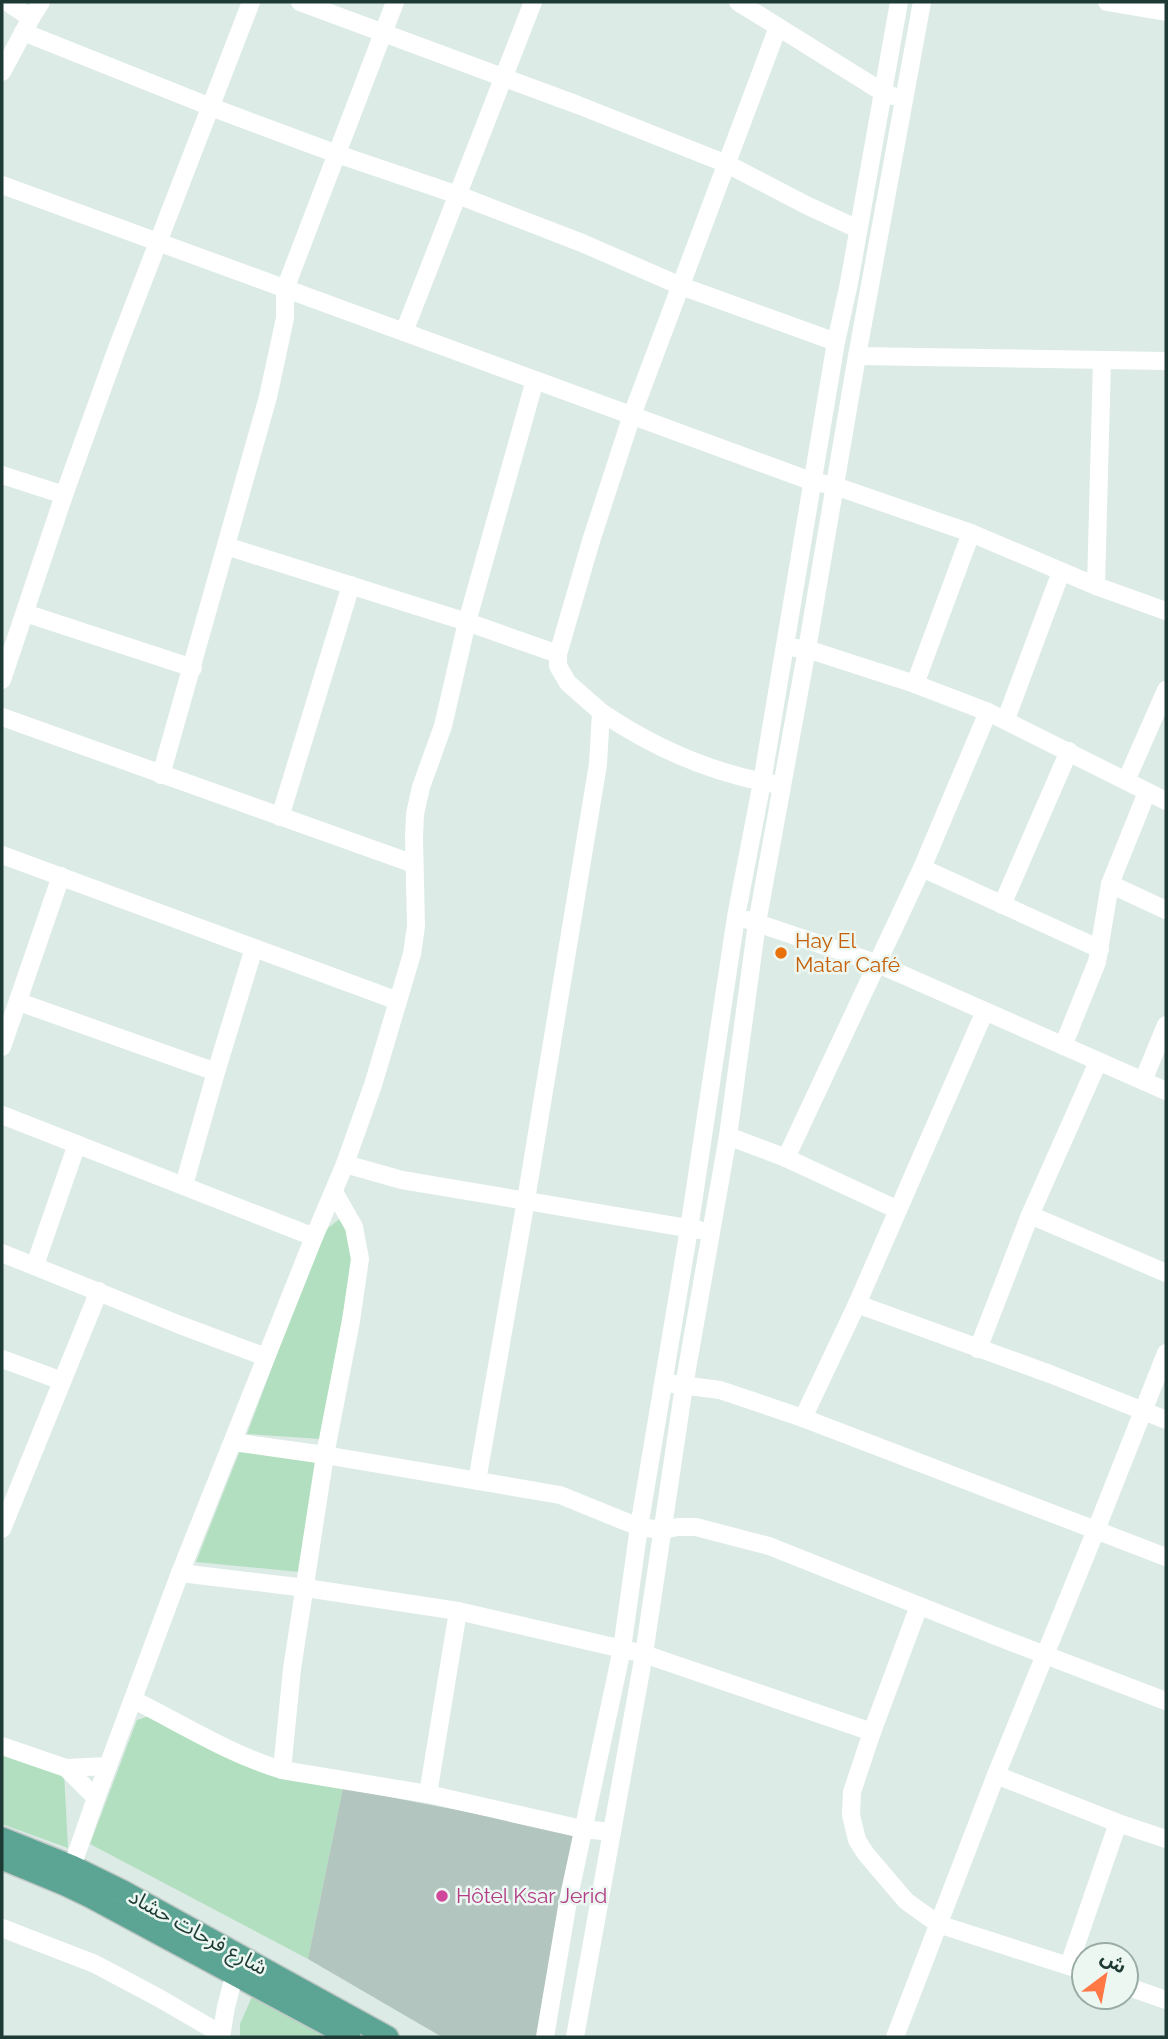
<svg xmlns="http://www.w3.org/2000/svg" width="1168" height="2039" font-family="Raleway,'Noto Sans Arabic',sans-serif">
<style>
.green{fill:#b2dfbf}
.building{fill:#b2c5be}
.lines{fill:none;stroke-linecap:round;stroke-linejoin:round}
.major-casing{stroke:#c0c8c6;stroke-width:24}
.minor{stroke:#fff;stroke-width:18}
.major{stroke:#5ca594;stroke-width:21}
.food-dot{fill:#e8710a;stroke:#edf7f2;stroke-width:2.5}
.hotel-dot{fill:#d1479c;stroke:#edf7f2;stroke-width:2.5}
.labels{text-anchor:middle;stroke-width:5;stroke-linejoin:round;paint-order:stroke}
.food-label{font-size:21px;fill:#c56008;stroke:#edf7f2;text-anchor:start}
.hotel-label{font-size:21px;fill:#b23c85;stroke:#edf7f2;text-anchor:start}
.street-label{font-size:21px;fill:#1d3b34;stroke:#edf7f2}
</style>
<rect width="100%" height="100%" fill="#dcebe5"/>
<g class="green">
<polygon points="341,1218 351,1237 351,1267 321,1439 247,1434 318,1245 328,1228"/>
<polygon points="241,1448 320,1459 300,1572 196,1562"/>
<polygon points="153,1715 343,1788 308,1959 90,1844 137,1720"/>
<polygon points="2,1751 64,1772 68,1848 2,1824"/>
<polygon points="255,1990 338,2037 240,2037 240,2024"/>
</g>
<polygon class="building" points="343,1788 576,1833 537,2037 442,2037 308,1959"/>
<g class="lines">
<g class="major-casing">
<g id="major">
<polyline points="2,1838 72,1866 123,1891 388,2037"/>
<polyline points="2,1859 65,1885 90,1897 350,2037"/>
</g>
</g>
<g class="minor">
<polyline points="300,2 578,105 727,164 808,206 858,229"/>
<polyline points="738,2 884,93 893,96"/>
<polyline points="1107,2 1166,12"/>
<polyline points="31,18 41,2"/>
<polyline points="23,32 211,107 337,154 458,195 582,243 681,286 836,342"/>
<polyline points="2,72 31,18 7,2"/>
<polyline points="2,185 811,481 835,486 971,533 1096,586 1166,611"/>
<polyline points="404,332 533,2"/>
<polyline points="857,356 1166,361"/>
<polyline points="2,475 64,495"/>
<polyline points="226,546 467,622 558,654"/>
<polyline points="1096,586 1102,361"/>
<polyline points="25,613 193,668"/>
<polyline points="795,648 807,649 915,684 988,712 1166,801"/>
<polyline points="2,680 64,495 116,351 251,2"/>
<polyline points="915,684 971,533"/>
<path d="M601,712c53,36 110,61 173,72"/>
<polyline points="2,717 414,864"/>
<polyline points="1006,719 1061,572"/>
<polyline points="161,775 268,397 285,318 285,289 395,2"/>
<polyline points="1126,781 1166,690"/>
<polyline points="280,817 351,585"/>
<polyline points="2,855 398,1001"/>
<polyline points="922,868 1100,949"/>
<polyline points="1110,884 1166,910"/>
<polyline points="1002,905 1069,751"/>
<polyline points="748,920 876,963 1166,1091"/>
<polyline points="19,1002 216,1072"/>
<polyline points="1063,1046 1097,962 1110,884 1147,792"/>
<polyline points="2,1047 61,876"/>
<polyline points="1143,1081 1166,1025"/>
<polyline points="2,1115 314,1237"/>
<polyline points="728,1136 786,1158 898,1210"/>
<polyline points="786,1158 922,868 988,712"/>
<polyline points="345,1164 402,1180 699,1230"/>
<polyline points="184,1185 216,1072 254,948"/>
<polyline points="1030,1215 1166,1273"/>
<polyline points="2,1253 180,1325 266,1357"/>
<polyline points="35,1265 77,1144"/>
<polyline points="857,1304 1050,1374 1166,1420"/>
<polyline points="978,1349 1030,1215 1098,1062"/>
<polyline points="2,1359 62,1381"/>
<polyline points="674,1384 720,1390 803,1418 1166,1557"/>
<polyline points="803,1418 857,1304 985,1011"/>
<polyline points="233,1442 325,1455 560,1495 639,1527 662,1530 678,1527 696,1527 769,1546 993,1635 1166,1701"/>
<polyline points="477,1481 526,1200 598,764 601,712 568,683 558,666 558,654 591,541 632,415 778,27"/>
<polyline points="2,1529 99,1291"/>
<polyline points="180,1573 306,1588 458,1611 644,1654 872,1732"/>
<polyline points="919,1606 872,1732 852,1792 851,1815 857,1840 866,1854 906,1901 938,1924 1084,1971"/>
<path d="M134,1700c48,24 95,54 148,70l146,24 154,35 30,3"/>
<polyline points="2,1746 66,1768 108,1766"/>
<polyline points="66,1768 96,1798"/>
<polyline points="282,1770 292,1669 325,1455 351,1321 360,1259 354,1227 334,1192"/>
<polyline points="996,1775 1118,1823 1166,1839"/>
<polyline points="428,1794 458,1611"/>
<polyline points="68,1878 96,1798 180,1573 314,1237 345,1164 373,1085 412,954 416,926 414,838 415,814 421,787 443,726 467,622 535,380"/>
<polyline points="2,1928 95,1964 159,1998 221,2034"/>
<polyline points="1069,1965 1118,1823"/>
<polyline points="1126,1986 1166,2000"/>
<polyline points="221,2037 226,2007 237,1965"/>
<polyline points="545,2037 568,1901 622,1649 639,1527 689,1229 736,917 762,782 836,342 849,283 899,2"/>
<polyline points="575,2037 644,1654 684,1386 728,1136 757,923 807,649 857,356 922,2"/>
<polyline points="895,2037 996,1775 1096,1530 1166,1353"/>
</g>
<use href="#major" class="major"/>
</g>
<circle class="food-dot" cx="781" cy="953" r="7"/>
<circle class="hotel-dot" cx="442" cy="1896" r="7"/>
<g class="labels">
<g class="food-label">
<text x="795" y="948">Hay El<tspan x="795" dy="24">Matar Café</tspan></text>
</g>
<g class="hotel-label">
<text x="456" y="1903">Hôtel Ksar Jerid</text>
</g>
<g class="street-label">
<text transform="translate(198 1932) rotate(29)" y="7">شارع فرحات حشاد</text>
</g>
</g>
<rect width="1168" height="2039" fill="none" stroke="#1d3b34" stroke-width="7"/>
<g transform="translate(1105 1976) rotate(32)"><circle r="33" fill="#edf7f2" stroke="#9aaca6" stroke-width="2"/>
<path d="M0-5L12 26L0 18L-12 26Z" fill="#ff7846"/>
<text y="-10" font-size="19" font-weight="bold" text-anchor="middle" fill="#1d3b34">ش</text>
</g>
</svg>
